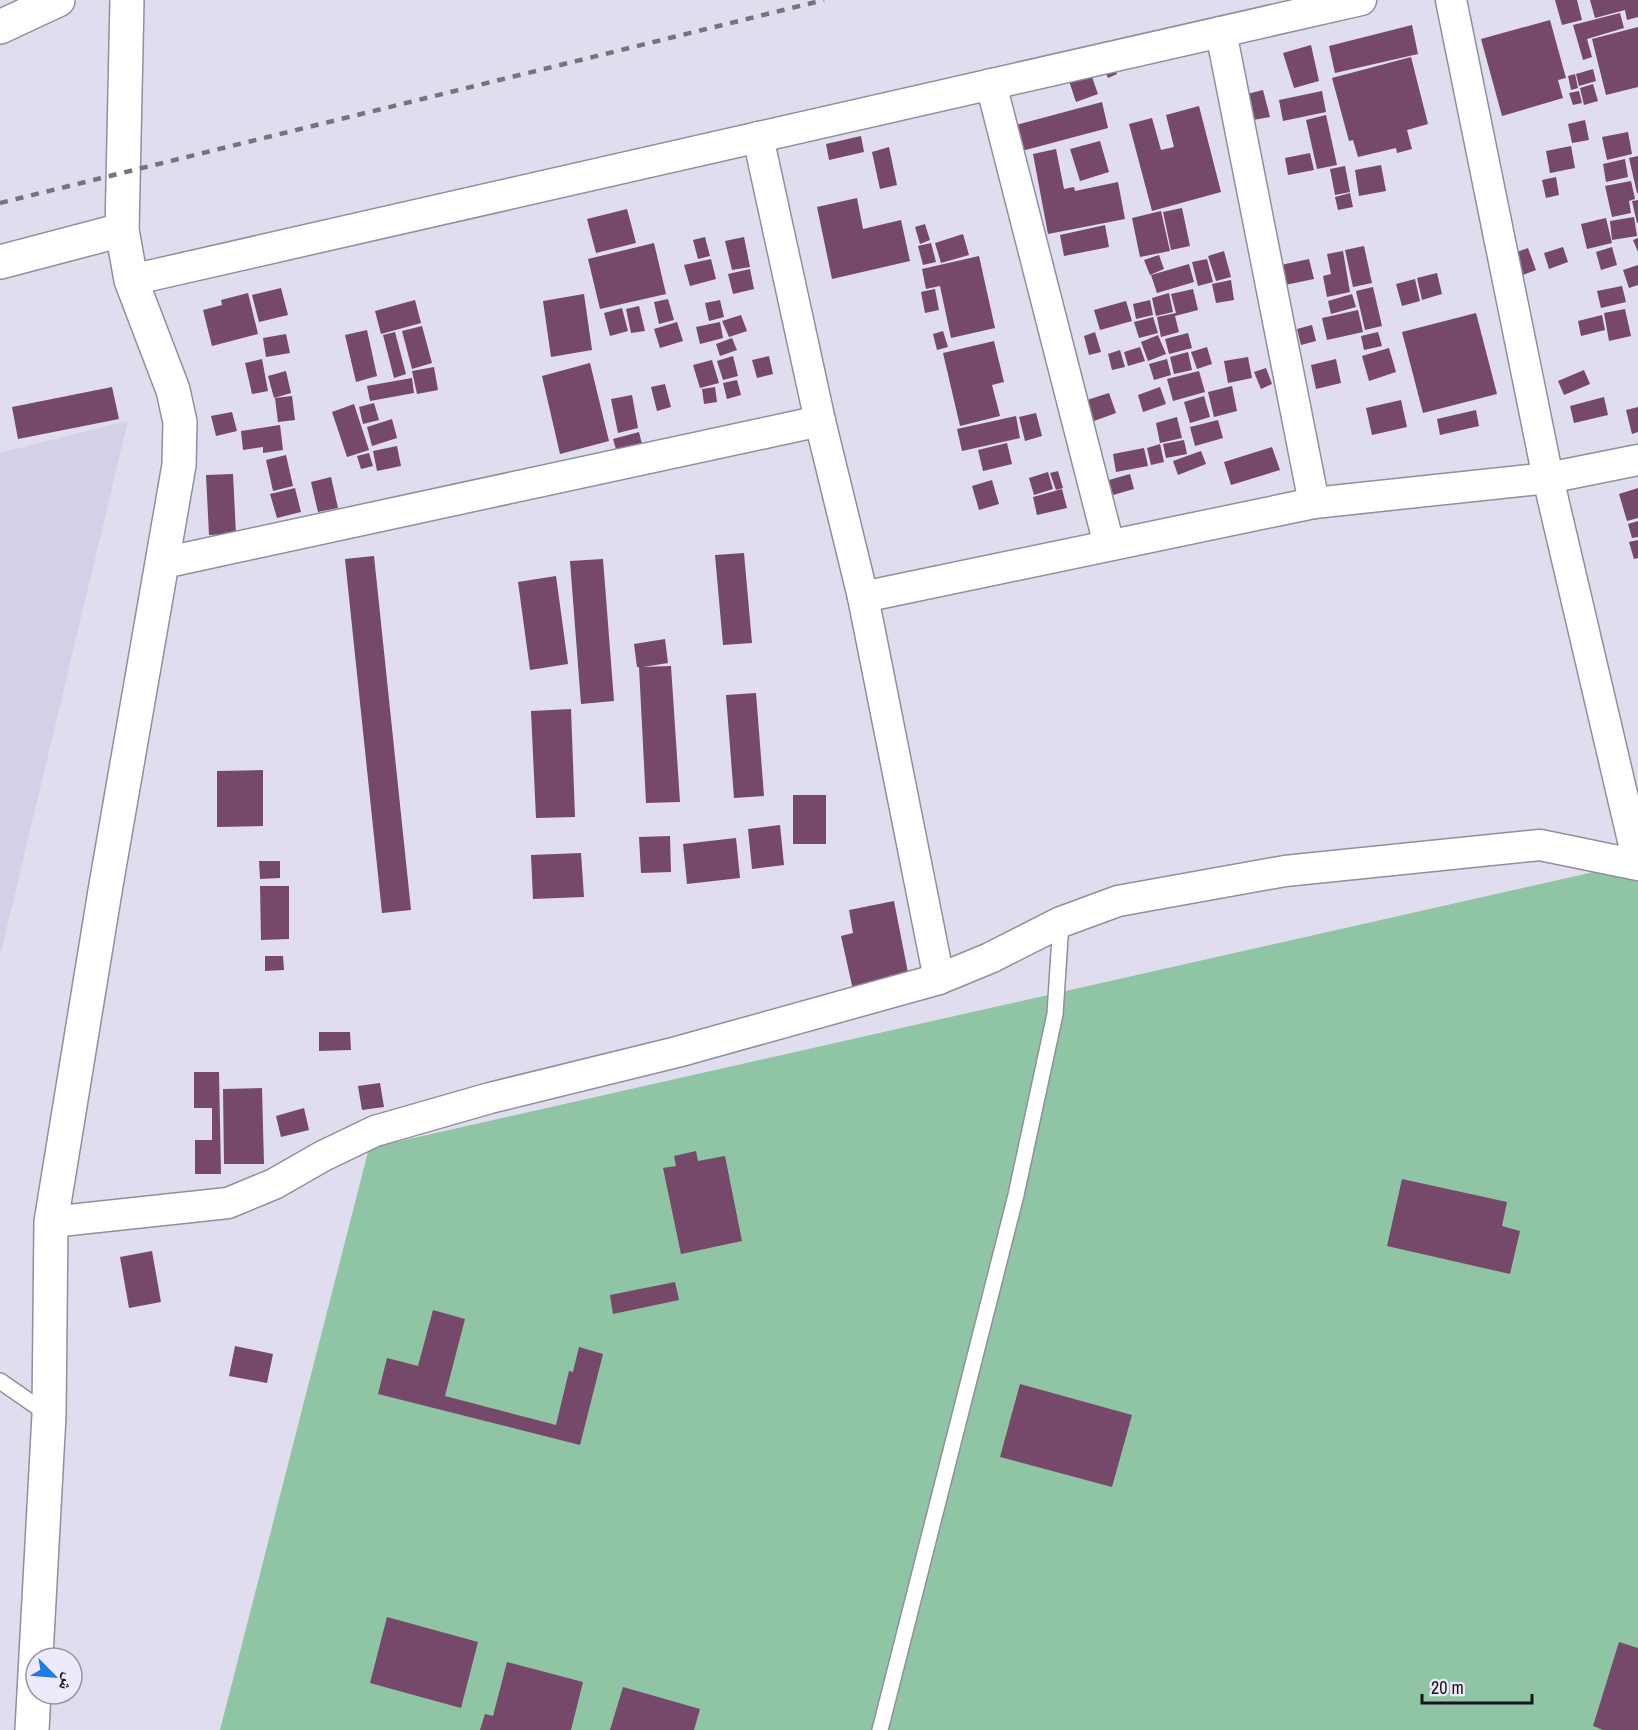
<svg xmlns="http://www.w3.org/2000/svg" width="1638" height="1730" font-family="'Archivo Narrow','Noto Naskh Arabic',sans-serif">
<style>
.built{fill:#d3d1e8}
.green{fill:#8fc4a4}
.building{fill:#76486a}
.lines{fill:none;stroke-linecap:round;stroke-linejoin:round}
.service-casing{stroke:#908f9e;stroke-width:18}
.minor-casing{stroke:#908f9e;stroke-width:33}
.tertiary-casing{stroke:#908f9e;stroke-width:36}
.primary-casing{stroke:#908f9e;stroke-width:36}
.service{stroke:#fff;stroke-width:15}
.minor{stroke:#fff;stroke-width:30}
.tertiary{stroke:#fff;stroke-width:33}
.primary{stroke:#fff;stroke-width:33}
.rail{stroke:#74737e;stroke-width:4.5;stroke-dasharray:8 8;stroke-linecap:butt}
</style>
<rect width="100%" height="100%" fill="#dfddee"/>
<polygon class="built" points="128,421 0,956 0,453"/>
<polygon class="green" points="1638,862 1638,1730 220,1730 369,1148"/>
<g class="building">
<polygon points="1555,0 1577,0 1582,20 1562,25"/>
<polygon points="1590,0 1638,0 1638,17 1627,20 1625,10 1595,18"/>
<polygon points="1620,13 1624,28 1587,39 1592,57 1583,60 1573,25"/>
<polygon points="1550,20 1566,78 1558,80 1563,98 1502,116 1481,39"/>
<polygon points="1412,25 1418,54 1335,73 1329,46"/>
<polygon points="1638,27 1638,87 1606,95 1592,39"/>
<polygon points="1311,45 1319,81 1294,88 1283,53"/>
<polygon points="1411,57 1428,124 1407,130 1412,149 1397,153 1396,148 1358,157 1353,140 1349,141 1332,78"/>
<polygon points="1111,58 1117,74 1108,78 1101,63"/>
<polygon points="1593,69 1596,81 1579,86 1576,74"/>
<polygon points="1091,74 1098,94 1076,102 1069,81"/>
<polygon points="1575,74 1578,88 1571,90 1568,76"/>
<polygon points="1593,84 1598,101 1584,105 1580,88"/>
<polygon points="1263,90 1270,117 1253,120 1247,94"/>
<polygon points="1322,91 1326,112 1283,121 1279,100"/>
<polygon points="1579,91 1582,103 1573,105 1569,93"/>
<polygon points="1102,102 1108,128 1018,152 1012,126"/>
<polygon points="1199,106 1221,192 1152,211 1129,124 1152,118 1161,150 1174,147 1166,115"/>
<polygon points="1326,115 1337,165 1317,169 1306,120"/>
<polygon points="1585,120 1589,140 1572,143 1568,124"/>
<polygon points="1628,132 1632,154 1607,160 1602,137"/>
<polygon points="861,136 864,152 829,160 826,144"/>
<polygon points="1100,141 1109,172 1080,181 1070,149"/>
<polygon points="1571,146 1575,168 1550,173 1546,151"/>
<polygon points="889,147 897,185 880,189 872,152"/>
<polygon points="1056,149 1064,189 1074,187 1075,191 1118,182 1125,219 1048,234 1033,154"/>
<polygon points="1310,153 1314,170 1288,175 1285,158"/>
<polygon points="1638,156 1638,193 1637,193 1629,158"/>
<polygon points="1625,159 1628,177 1606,182 1603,164"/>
<polygon points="1381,165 1386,191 1359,196 1355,170"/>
<polygon points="1345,166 1350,192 1335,195 1330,169"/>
<polygon points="1556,177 1559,195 1546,198 1542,180"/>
<polygon points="1631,181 1635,199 1629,201 1631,213 1612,217 1605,186"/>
<polygon points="1350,193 1353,207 1338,210 1335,197"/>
<polygon points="857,198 863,229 901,220 910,261 832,279 817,207"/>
<polygon points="1638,200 1638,223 1637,223 1632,201"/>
<polygon points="1182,208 1190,246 1171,250 1163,212"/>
<polygon points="627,209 636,243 596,253 587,219"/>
<polygon points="1161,211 1170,251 1140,257 1132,218"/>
<polygon points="1634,217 1637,236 1612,240 1610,221"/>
<polygon points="1606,218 1612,243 1587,249 1581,224"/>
<polygon points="925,224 930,240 920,244 915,227"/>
<polygon points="1105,225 1109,247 1064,256 1060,235"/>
<polygon points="963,234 969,255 941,263 935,243"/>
<polygon points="705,237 710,256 698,259 693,240"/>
<polygon points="744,237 750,267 732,270 725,241"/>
<polygon points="1638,238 1638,252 1633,240"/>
<polygon points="654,243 666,294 600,309 588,259"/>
<polygon points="931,243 936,262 923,265 918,246"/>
<polygon points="1364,246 1372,283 1353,287 1345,250"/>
<polygon points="1563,247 1568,262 1549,269 1544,253"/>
<polygon points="1612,247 1617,265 1601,270 1596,252"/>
<polygon points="1528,248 1536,270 1523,275 1514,253"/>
<polygon points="1224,251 1231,277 1216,281 1208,256"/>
<polygon points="1343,251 1350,292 1327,297 1323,276 1331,274 1327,254"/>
<polygon points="1159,255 1164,269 1150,275 1144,260"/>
<polygon points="979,256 995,328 951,338 940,286 926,289 922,269"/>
<polygon points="711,259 716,279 690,286 684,265"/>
<polygon points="1207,259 1213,282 1198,286 1192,262"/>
<polygon points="1309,259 1314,279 1285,285 1281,265"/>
<polygon points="1189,264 1194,282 1157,293 1151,275"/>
<polygon points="1638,265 1638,285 1629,288 1623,270"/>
<polygon points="750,269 754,289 733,294 728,274"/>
<polygon points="1437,273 1442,294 1422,300 1417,278"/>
<polygon points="1415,279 1420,301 1402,306 1396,284"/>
<polygon points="1231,280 1234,300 1216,303 1212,284"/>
<polygon points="1622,286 1626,302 1601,308 1597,291"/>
<polygon points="1373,287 1382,326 1365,330 1356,291"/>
<polygon points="281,288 288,315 259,322 252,295"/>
<polygon points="935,289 939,310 925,313 921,292"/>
<polygon points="1193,289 1198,310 1175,316 1179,332 1161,337 1157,317 1176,313 1171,294"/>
<polygon points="248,293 258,334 212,346 203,310 222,305 221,300"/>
<polygon points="1169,293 1173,312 1156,316 1152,298"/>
<polygon points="584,294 592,350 551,357 543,301"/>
<polygon points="1352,294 1356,307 1331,314 1328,301"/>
<polygon points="668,299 674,320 659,324 654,302"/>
<polygon points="415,300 421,323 381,334 375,311"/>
<polygon points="720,300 724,317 709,321 705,303"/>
<polygon points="1150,300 1153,315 1136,319 1133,304"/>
<polygon points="1126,301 1132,321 1100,330 1094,310"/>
<polygon points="639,306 645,331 631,333 626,309"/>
<polygon points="622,308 628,331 610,336 604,313"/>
<polygon points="1625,309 1631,336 1609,341 1604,313"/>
<polygon points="1358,310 1363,332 1327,340 1322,318"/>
<polygon points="1476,313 1497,394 1423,413 1402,332"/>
<polygon points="741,315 747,331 729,337 722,321"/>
<polygon points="1602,315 1605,330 1581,336 1578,321"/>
<polygon points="1153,317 1158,333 1139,338 1134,322"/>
<polygon points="677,322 683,341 660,348 654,329"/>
<polygon points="720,322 723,338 700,344 696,327"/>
<polygon points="1312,325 1316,341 1301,345 1297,329"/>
<polygon points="422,326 432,363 412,369 402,331"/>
<polygon points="367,330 377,376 356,382 345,335"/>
<polygon points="943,331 948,347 937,350 933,334"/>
<polygon points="395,332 406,374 394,378 383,335"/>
<polygon points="1095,332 1101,352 1089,355 1084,336"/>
<polygon points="1378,332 1382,346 1364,350 1361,336"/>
<polygon points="1188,333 1192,348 1169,354 1165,339"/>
<polygon points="286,334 290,353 266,357 263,338"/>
<polygon points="1158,335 1166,354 1148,361 1141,342"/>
<polygon points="732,338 737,350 720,356 716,344"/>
<polygon points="994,341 1004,382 992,385 1000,416 960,426 943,353"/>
<polygon points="1140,347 1145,361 1128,366 1124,352"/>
<polygon points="1207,347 1212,364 1197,369 1191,352"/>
<polygon points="1389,348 1396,372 1369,381 1362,356"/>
<polygon points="1120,350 1125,367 1112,370 1108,354"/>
<polygon points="1188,352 1192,370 1174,374 1170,357"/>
<polygon points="733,356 738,376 723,380 717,361"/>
<polygon points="769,356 773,374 757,378 752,360"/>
<polygon points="1248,357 1252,378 1228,383 1224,361"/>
<polygon points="262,359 268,391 252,394 245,363"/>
<polygon points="1167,359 1171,375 1154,380 1149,364"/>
<polygon points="1336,359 1341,383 1316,389 1311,365"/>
<polygon points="712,360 719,383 700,388 693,365"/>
<polygon points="590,363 609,441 560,454 542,376"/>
<polygon points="434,367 438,390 417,394 412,371"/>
<polygon points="1266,368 1272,384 1261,389 1254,372"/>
<polygon points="1584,370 1590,384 1564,395 1558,381"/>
<polygon points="286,371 291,393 274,398 268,376"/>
<polygon points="1199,371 1205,392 1173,401 1167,379"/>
<polygon points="412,378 414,393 370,401 367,386"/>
<polygon points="737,380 741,395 727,399 723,383"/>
<polygon points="665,384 671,407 657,411 651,387"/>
<polygon points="1232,386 1237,411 1214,417 1208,392"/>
<polygon points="112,387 119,419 18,439 12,407"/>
<polygon points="715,387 717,402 704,404 702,389"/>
<polygon points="1160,387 1166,404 1143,412 1138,395"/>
<polygon points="1109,393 1116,413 1094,421 1087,400"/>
<polygon points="632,395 638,428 618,433 611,399"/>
<polygon points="292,396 295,420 278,422 275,398"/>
<polygon points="1204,396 1210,417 1190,423 1184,402"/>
<polygon points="1604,397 1608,415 1574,423 1570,406"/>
<polygon points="1401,400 1407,427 1372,435 1366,408"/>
<polygon points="374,403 379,420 363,424 359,407"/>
<polygon points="354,404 369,450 347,457 332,412"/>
<polygon points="1638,407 1638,432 1632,434 1626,410"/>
<polygon points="1476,410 1479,426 1440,435 1437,419"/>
<polygon points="232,412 237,431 216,436 211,416"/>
<polygon points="1036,413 1042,436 1025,441 1019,417"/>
<polygon points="1016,416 1020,438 962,451 957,429"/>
<polygon points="1177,417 1182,438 1160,443 1156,423"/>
<polygon points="392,419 397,438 372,446 367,427"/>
<polygon points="1218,420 1223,438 1195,446 1190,427"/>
<polygon points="280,425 283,450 263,453 263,447 243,450 241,431"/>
<polygon points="639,432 643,448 618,456 613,439"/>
<polygon points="1184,440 1187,454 1166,458 1163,444"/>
<polygon points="1007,443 1012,464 983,471 978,450"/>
<polygon points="1160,444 1164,462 1151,465 1147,448"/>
<polygon points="397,446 401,466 377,471 373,451"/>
<polygon points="1272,447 1280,470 1231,485 1224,462"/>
<polygon points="1144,448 1148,466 1116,472 1113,454"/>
<polygon points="1201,451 1206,464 1178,475 1173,461"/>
<polygon points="369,453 373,466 361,469 357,456"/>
<polygon points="286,455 293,486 273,491 266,460"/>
<polygon points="1058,471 1063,488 1056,490 1050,473"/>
<polygon points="1048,472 1053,489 1034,495 1029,478"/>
<polygon points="233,474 236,534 209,535 206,475"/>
<polygon points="1130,474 1134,489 1113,495 1109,480"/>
<polygon points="331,477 338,508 318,512 311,482"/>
<polygon points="992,480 999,504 979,510 972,486"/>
<polygon points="295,488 301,512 277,518 270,494"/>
<polygon points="1638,488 1638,518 1627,521 1619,494"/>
<polygon points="1062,489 1067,508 1037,515 1033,497"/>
<polygon points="1638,521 1638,537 1632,538 1628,524"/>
<polygon points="1638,540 1638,558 1634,559 1629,542"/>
<polygon points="744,553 752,643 723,645 715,555"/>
<polygon points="374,556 411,910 382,913 345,559"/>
<polygon points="603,559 614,701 581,704 570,561"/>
<polygon points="556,576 568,664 530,670 518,582"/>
<polygon points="665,639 668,663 643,667 671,666 680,802 646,803 639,667 637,667 634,644"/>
<polygon points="756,693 764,796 734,798 726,695"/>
<polygon points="571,709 575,817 536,818 531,711"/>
<polygon points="263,770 263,826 217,827 217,771"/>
<rect x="793" y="795" width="33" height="49"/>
<polygon points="780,825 784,865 752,869 748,829"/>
<polygon points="670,836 671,872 641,873 639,837"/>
<polygon points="736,838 740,878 687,884 683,844"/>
<polygon points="581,853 584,897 533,899 531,855"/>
<polygon points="259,861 280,861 280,878 260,879"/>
<polygon points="260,886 289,886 289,939 261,940"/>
<polygon points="894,901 909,978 853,990 841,936 853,933 849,910"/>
<polygon points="265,956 283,956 284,970 265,971"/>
<polygon points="319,1032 350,1032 351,1050 319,1051"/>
<polygon points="194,1072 219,1072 221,1174 195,1174 195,1140 212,1140 212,1108 194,1108"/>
<polygon points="380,1083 384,1107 362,1110 358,1086"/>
<polygon points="262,1088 264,1164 224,1164 223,1089"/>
<polygon points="304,1108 309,1130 281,1137 276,1116"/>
<polygon points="696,1151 698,1161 725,1156 742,1241 681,1254 663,1168 676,1166 674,1156"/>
<polygon points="1402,1179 1507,1202 1502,1226 1520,1231 1510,1274 1387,1246"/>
<polygon points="152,1251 161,1302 129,1308 120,1257"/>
<polygon points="675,1282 679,1300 613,1314 610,1295"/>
<polygon points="433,1310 465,1319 445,1396 556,1425 569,1371 573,1372 579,1347 603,1354 580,1445 378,1394 387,1358 418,1366"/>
<polygon points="235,1346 273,1354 267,1383 229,1376"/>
<polygon points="1020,1384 1132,1415 1112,1487 1000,1457"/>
<polygon points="387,1617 478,1642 461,1708 370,1683"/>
<polygon points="1619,1642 1638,1648 1638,1730 1603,1730 1593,1726"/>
<polygon points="507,1662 583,1682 571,1730 480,1730 485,1714 493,1716"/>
<polygon points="623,1687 700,1709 694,1730 610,1730"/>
</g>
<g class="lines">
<g class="service-casing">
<g id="service">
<polyline points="0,1381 49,1415"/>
<polyline points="880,1730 1016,1195 1055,1014 1061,922"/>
</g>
</g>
<g class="minor-casing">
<g id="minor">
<polyline points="1451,0 1548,478 1638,862"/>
<polyline points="1221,32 1314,503"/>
<polyline points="991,84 1109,545"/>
<polyline points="758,137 820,421 863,597 939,979"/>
<polyline points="131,280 1361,0"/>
<polyline points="163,563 820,421"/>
<polyline points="863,597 1314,503 1548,478 1638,460"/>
<polyline points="51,1222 228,1203 274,1184 323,1156 375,1131 490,1098 677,1052 939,979 990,958 1061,922 1118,901 1285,871 1540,845 1638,865"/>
</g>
</g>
<g class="tertiary-casing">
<g id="tertiary">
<polyline points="0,262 122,230"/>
<polyline points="32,1730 49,1415 51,1222 106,885 179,465 180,422 173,390 131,280 122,230 127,0"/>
</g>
</g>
<g class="primary-casing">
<polyline id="primary" points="0,27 58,0"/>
</g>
<use href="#service" class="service"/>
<use href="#minor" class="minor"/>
<use href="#tertiary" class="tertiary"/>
<use href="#primary" class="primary"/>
<polyline class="rail" points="0,203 824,0"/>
</g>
<g transform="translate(54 1676) rotate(115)"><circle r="28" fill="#eceafb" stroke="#9695a1" stroke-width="1.5"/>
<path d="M0-4.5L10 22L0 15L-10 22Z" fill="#1f7be4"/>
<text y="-9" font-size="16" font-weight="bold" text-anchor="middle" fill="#16151b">ش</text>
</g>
<path d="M1422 1694v9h110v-9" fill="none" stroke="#16151b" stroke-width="3"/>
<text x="1431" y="1694" font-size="18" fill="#16151b" stroke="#eceafb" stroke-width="4.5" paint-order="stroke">20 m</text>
</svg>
